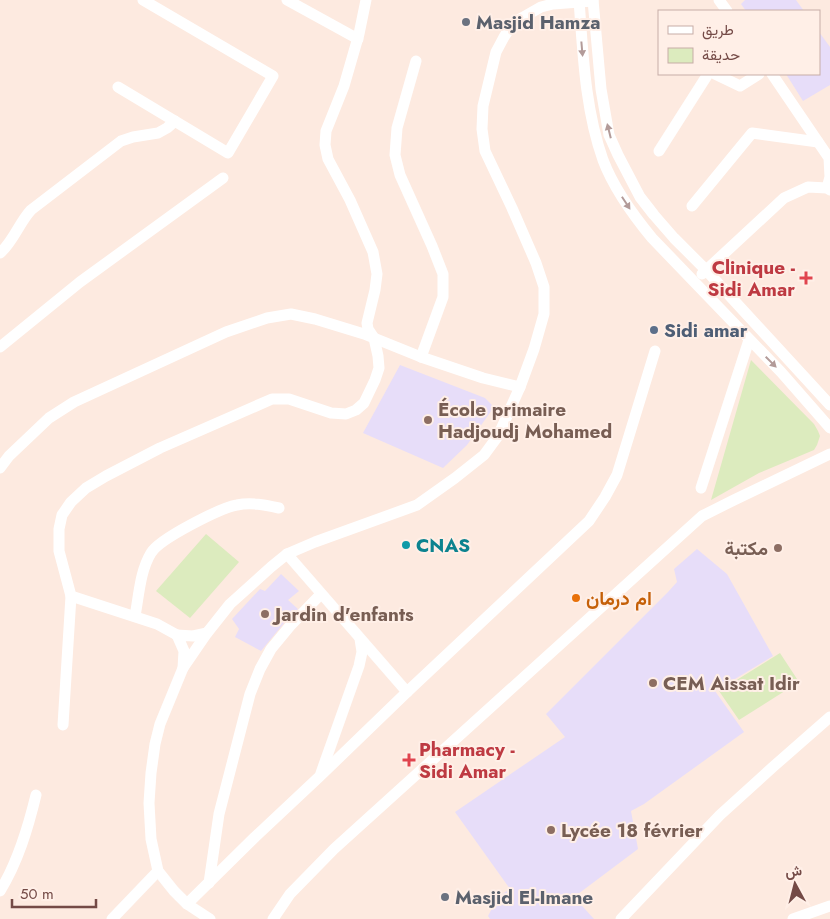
<svg xmlns="http://www.w3.org/2000/svg" width="830" height="919" font-family="Jost,Vazirmatn,sans-serif">
<style>
.education{fill:#e7ddf9}
.green{fill:#dcebbe}
.lines{fill:none;stroke-linecap:round;stroke-linejoin:round}
.minor{stroke:#fff;stroke-width:11}
.oneway{fill:#b39b99}
.worship-dot{fill:#6b7280;stroke:#ffefe7;stroke-width:2}
.health-dot{fill:#e0444e;stroke:#ffefe7;stroke-width:2}
.service-dot{fill:#5c6f8a;stroke:#ffefe7;stroke-width:2}
.education-dot{fill:#8d6e63;stroke:#ffefe7;stroke-width:2}
.culture-dot{fill:#0f9aa8;stroke:#ffefe7;stroke-width:2}
.food-dot{fill:#e8710a;stroke:#ffefe7;stroke-width:2}
.labels{text-anchor:middle;stroke-width:4;stroke-linejoin:round;paint-order:stroke}
.worship-label{font-size:19px;font-weight:bold;fill:#5b616d;stroke:#ffefe7;text-anchor:start}
.health-label{font-size:19px;font-weight:bold;fill:#be3a42;stroke:#ffefe7;text-anchor:end}
.service-label{font-size:19px;font-weight:bold;fill:#4e5e75;stroke:#ffefe7;text-anchor:start}
.education-label{font-size:19px;font-weight:bold;fill:#785e54;stroke:#ffefe7;text-anchor:start}
.culture-label{font-size:19px;font-weight:bold;fill:#0d838f;stroke:#ffefe7;text-anchor:start}
.food-label{font-size:19px;font-weight:bold;fill:#c56008;stroke:#ffefe7;text-anchor:start}
</style>
<rect width="100%" height="100%" fill="#fdeae0"/>
<g class="education">
<polygon points="745,0 796,0 804,11 746,11 741,4"/>
<polygon points="819,32 830,47 830,85 803,101 786,74 819,74"/>
<polygon points="400,365 485,398 494,407 467,445 443,468 363,433"/>
<polygon points="697,549 727,574 773,656 715,691 744,732 644,804 631,811 638,849 574,897 594,919 490,919 488,916 498,897 510,889 455,812 565,737 546,714 668,592 677,582 674,569"/>
<polygon points="281,574 299,591 288,600 298,609 284,623 261,651 235,637 239,629 232,619 260,589 265,591"/>
</g>
<g class="green">
<polygon points="751,360 814,424 818,431 820,436 817,445 814,450 759,473 711,500"/>
<polygon points="206,534 239,562 190,618 156,591"/>
<polygon points="780,653 799,682 739,720 719,691"/>
</g>
<g class="lines">
<g class="minor">
<polyline points="287,0 358,39"/>
<path d="M579,0c4,54 6,109 24,160 11,29 30,55 49,78l129,134 49,56"/>
<polyline points="593,0 601,89 609,135 618,155 640,197 654,215 674,238 706,270 830,405"/>
<polyline points="719,0 727,11"/>
<polyline points="416,61 397,128 395,155 400,175 432,246 443,274 443,297 421,357"/>
<polyline points="715,74 740,86 759,74"/>
<polyline points="772,74 829,158 830,177 827,188"/>
<polyline points="118,87 228,153 273,76 143,0"/>
<polyline points="659,151 708,74"/>
<polyline points="692,206 752,133 818,142"/>
<path d="M0,253c13,-11 19,-30 31,-43l90,-69 12,-4 25,-4 9,-5 8,-7"/>
<polyline points="702,274 784,198 808,187 827,188 830,190"/>
<polyline points="0,347 80,282 223,178"/>
<polyline points="0,468 9,456 49,418 74,402 226,332 267,318 291,314 315,319 364,334 421,357 483,378 520,387 534,349 544,314 544,287 536,263 512,208 485,151 482,129 483,106 496,52 504,37 513,23 541,7 553,4 593,1"/>
<polyline points="701,488 749,340"/>
<polyline points="287,554 407,692"/>
<path d="M135,616c4,-21 5,-45 16,-63 8,-14 69,-45 86,-48 14,-3 28,0 42,3"/>
<polyline points="207,633 193,636 177,635 184,651 183,668 160,724 155,744 151,773 149,803 151,839 158,871 174,891 187,904 210,919"/>
<polyline points="177,635 157,624 71,596 59,551 59,529 62,515 71,502 86,488 106,476 160,448 272,399 289,399 331,413 346,414 356,410 364,403 375,380 379,368 378,356 374,338 368,329 367,323 375,290 377,274 373,252 350,200 328,159 325,145 326,131 344,86 359,34 366,0"/>
<polyline points="183,668 207,633 230,604 271,567 287,554 315,542 417,505 455,478 484,455 498,436 520,387"/>
<polyline points="63,725 71,596"/>
<polyline points="321,773 359,666 362,652 360,639"/>
<polyline points="209,883 219,814 250,694 260,669 271,649 290,626 321,594"/>
<path d="M0,891c18,-29 28,-63 36,-96"/>
<polyline points="187,904 255,837 319,777 407,692 589,521 605,497 617,475 655,351"/>
<polyline points="112,919 158,871"/>
<polyline points="273,919 290,894 334,849 702,516 734,500 830,454"/>
<polyline points="621,919 720,815 774,766 830,717"/>
<polyline points="793,919 830,906"/>
</g>
</g>
<defs><path id="oneway-solid" d="M-6-.8H1V-3.2L6.5 0L1 3.2V.8H-6Z" transform="scale(1.25)"/></defs>
<g class="oneway">
<use href="#oneway-solid" transform="translate(582 49) rotate(85)"/>
<use href="#oneway-solid" transform="translate(609 131) rotate(-104)"/>
<use href="#oneway-solid" transform="translate(626 203) rotate(57)"/>
<use href="#oneway-solid" transform="translate(771 362) rotate(45)"/>
</g>
<g class="worship-dot">
<circle cx="466" cy="22" r="5"/>
<circle cx="445" cy="897" r="5"/>
</g>
<g class="health-dot">
<path d="M803.5 270.5h5v5h5v5h-5v5h-5v-5h-5v-5h5z"/>
<path d="M406.5 752.5h5v5h5v5h-5v5h-5v-5h-5v-5h5z"/>
</g>
<circle class="service-dot" cx="654" cy="330" r="5"/>
<g class="education-dot">
<circle cx="428" cy="420" r="5"/>
<circle cx="778" cy="548" r="5"/>
<circle cx="265" cy="614" r="5"/>
<circle cx="653" cy="683" r="5"/>
<circle cx="551" cy="830" r="5"/>
</g>
<circle class="culture-dot" cx="406" cy="545" r="5"/>
<circle class="food-dot" cx="576" cy="598" r="5"/>
<g class="labels">
<g class="worship-label">
<text x="476" y="29">Masjid Hamza</text>
<text x="455" y="904">Masjid El-Imane</text>
</g>
<g class="health-label">
<text x="795" y="274">Clinique -<tspan x="795" dy="22">Sidi Amar</tspan></text>
<text x="419" y="756" text-anchor="start">Pharmacy -<tspan x="419" dy="22">Sidi Amar</tspan></text>
</g>
<g class="service-label">
<text x="664" y="337">Sidi amar</text>
</g>
<g class="education-label">
<text x="438" y="416">École primaire<tspan x="438" dy="22">Hadjoudj Mohamed</tspan></text>
<text x="768" y="555" text-anchor="end">مكتبة</text>
<text x="275" y="621">Jardin d'enfants</text>
<text x="663" y="690">CEM Aissat Idir</text>
<text x="561" y="837">Lycée 18 février</text>
</g>
<g class="culture-label">
<text x="416" y="552">CNAS</text>
</g>
<g class="food-label">
<text x="586" y="605">ام درمان</text>
</g>
</g>
<rect x="658" y="10" width="162" height="65" fill="#ffefe7" stroke="#c7ada7"/>
<rect x="668" y="26" width="25" height="8" fill="#ffffff" stroke="#c7ada7"/>
<text x="702" y="35" font-size="15" fill="#744a46">طريق</text>
<rect x="668" y="48" width="25" height="15" fill="#dcebbe" stroke="#c7ada7"/>
<text x="702" y="60" font-size="15" fill="#744a46">حديقة</text>
<g transform="translate(795 884) rotate(353)" stroke="#ffefe7" stroke-width="4" paint-order="stroke">
<path d="M0-4L9 19L0 12L-9 19Z" fill="#744a46"/>
<text y="-8" font-size="14" font-weight="bold" text-anchor="middle" fill="#744a46">ش</text>
</g>
<path d="M12 899v8h84v-8" fill="none" stroke="#744a46" stroke-width="2.5"/>
<text x="20" y="899" font-size="15" fill="#744a46" stroke="#ffefe7" stroke-width="4" paint-order="stroke">50 m</text>
</svg>
